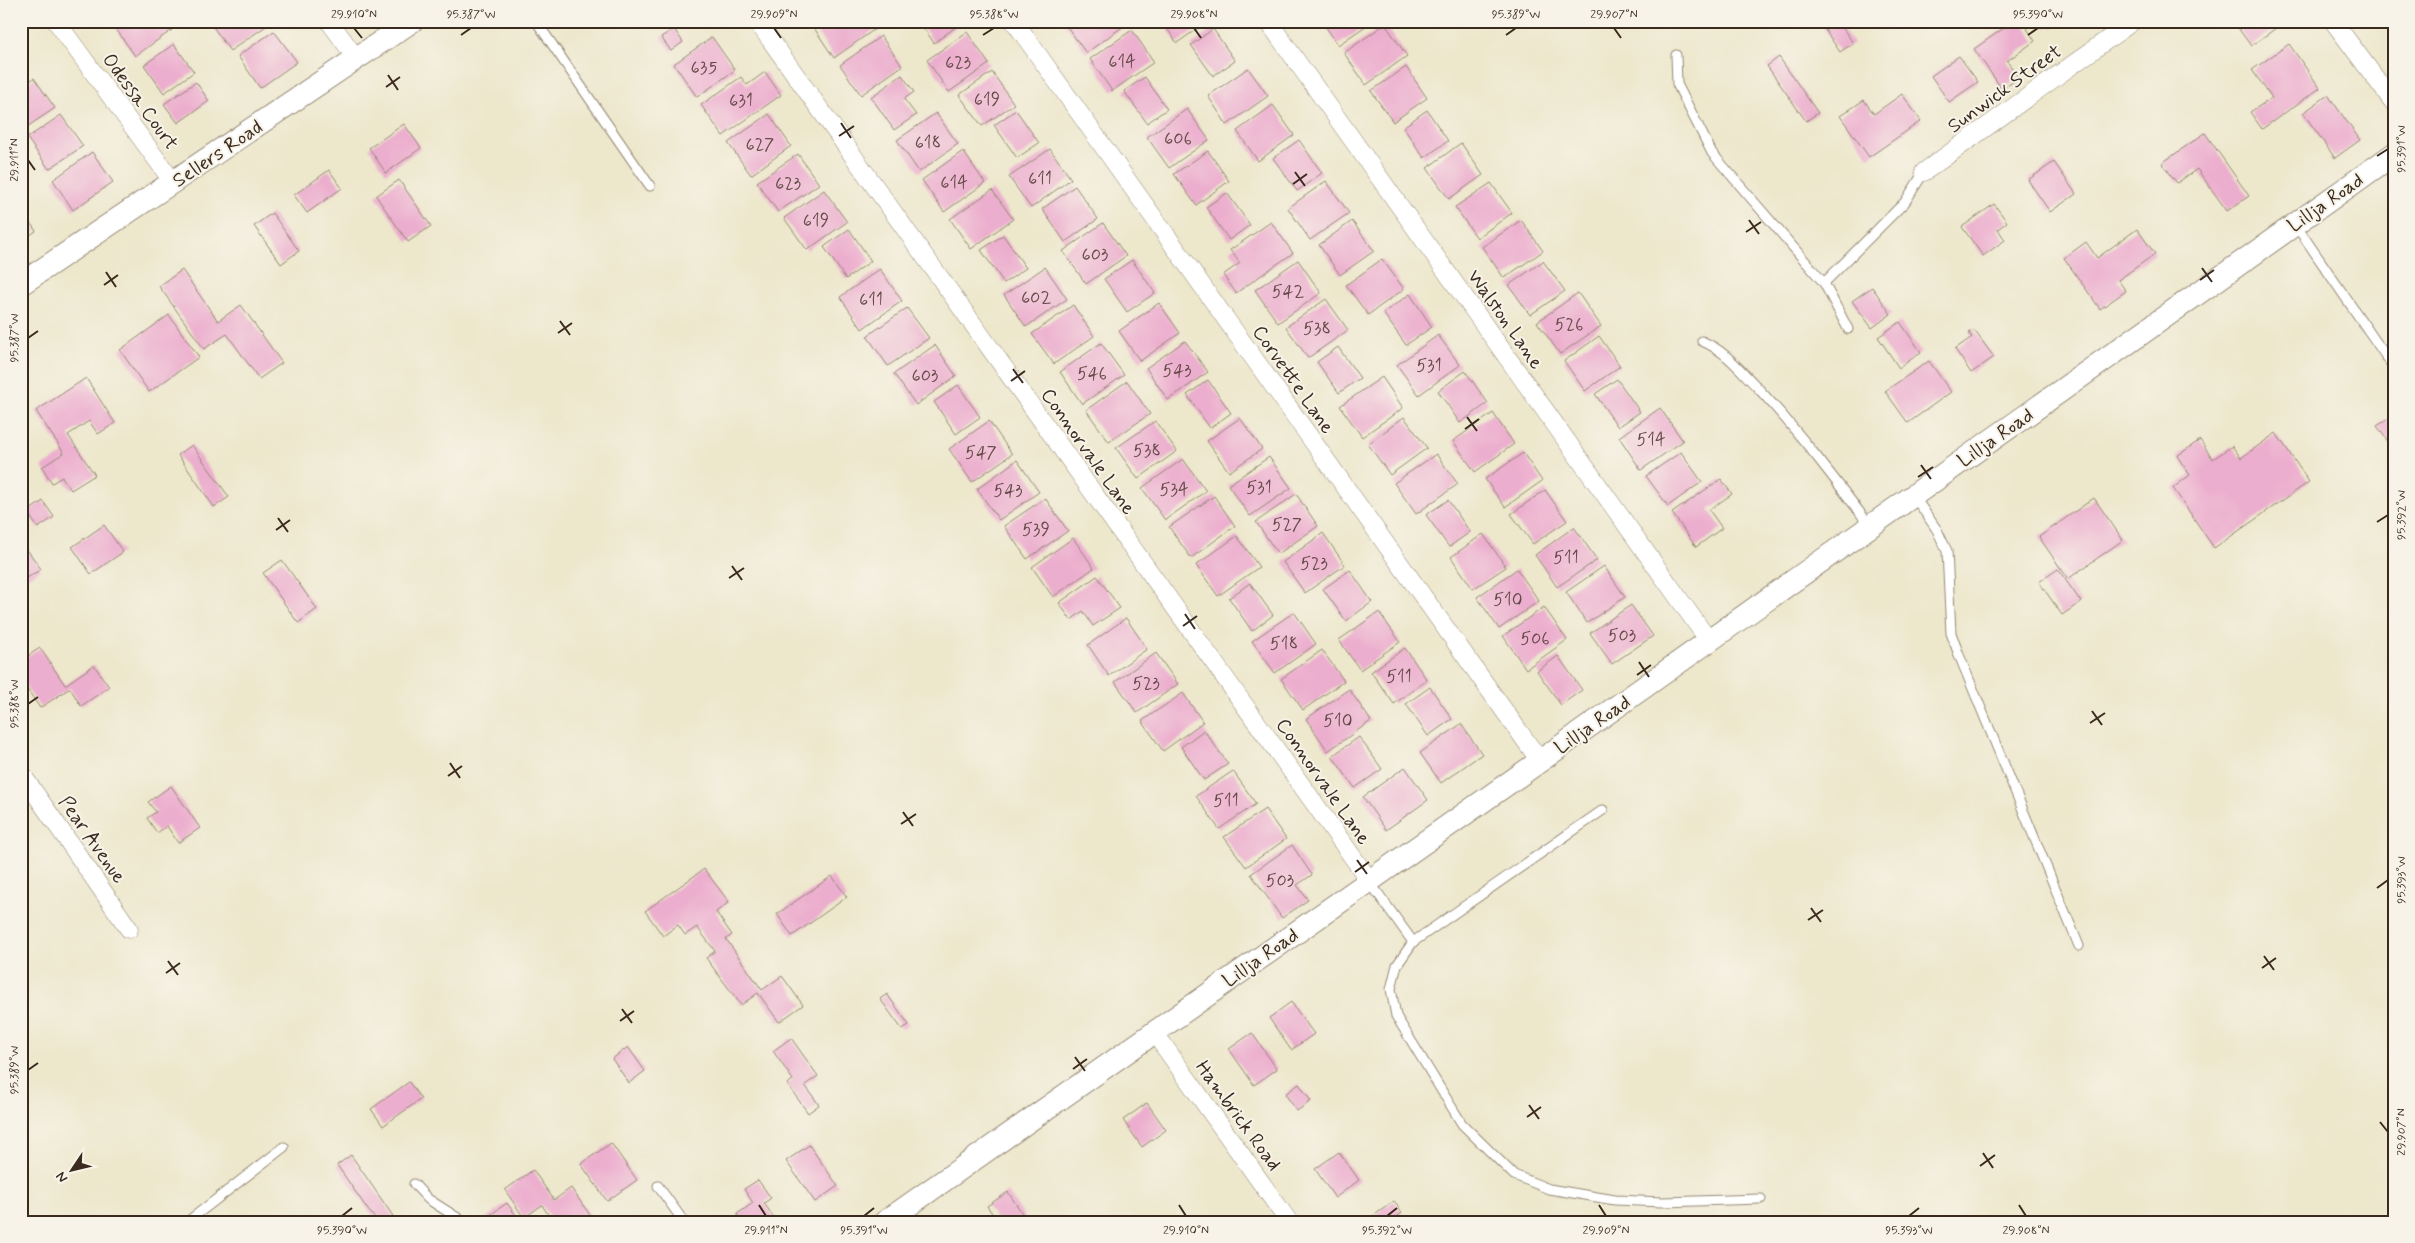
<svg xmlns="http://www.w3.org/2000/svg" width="2415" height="1243" font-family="Mynerve,sans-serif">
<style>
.building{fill:#ecaece}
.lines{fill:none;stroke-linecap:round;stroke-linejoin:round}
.service-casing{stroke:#948875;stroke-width:11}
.minor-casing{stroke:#948875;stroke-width:19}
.tertiary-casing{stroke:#948875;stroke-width:24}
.service{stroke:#fff;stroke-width:9}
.minor{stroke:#fff;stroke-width:18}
.tertiary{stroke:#fff;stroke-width:22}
.ticks{fill:none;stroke:#3b2a1e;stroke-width:2}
.labels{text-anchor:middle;stroke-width:4;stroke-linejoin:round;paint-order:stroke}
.number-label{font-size:18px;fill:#674b4a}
.street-label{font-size:20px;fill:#3b2a1e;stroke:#f7f3e8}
.neatline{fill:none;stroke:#3b2a1e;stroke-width:2}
.ticks-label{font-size:12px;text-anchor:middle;fill:#3b2a1e}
</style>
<rect width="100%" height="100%" fill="#f7f3e8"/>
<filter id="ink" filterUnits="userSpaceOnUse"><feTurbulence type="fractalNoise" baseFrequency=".02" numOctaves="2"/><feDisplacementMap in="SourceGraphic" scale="10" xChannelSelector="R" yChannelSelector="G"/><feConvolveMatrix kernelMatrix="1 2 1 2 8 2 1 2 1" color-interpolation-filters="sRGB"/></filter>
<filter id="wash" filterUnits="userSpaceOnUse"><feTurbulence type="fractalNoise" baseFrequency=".0096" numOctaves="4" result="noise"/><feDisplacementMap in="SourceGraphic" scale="20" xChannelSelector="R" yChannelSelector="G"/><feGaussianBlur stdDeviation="1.12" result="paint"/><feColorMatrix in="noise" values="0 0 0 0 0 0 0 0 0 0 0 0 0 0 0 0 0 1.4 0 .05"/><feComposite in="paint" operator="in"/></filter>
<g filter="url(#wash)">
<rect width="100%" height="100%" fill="#ede7cc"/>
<g id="blocks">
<g class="building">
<polygon points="121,21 165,21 172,30 135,56 114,26"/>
<polygon points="209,21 268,21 269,24 230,51"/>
<polygon points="818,21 869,21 875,29 834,58 812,25"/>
<polygon points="919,21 954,21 957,26 934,43"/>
<polygon points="1063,21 1127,21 1128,23 1086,53"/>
<polygon points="1162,21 1208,21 1177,43"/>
<polygon points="1322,21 1373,21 1338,45"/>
<polygon points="1819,21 1838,21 1853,43 1840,52"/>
<polygon points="2014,21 2022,21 2035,41 2007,61 2019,78 2002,89 1974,49"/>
<polygon points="2041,21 2056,21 2046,28"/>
<polygon points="2233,21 2272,21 2276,28 2251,46"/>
<polygon points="1385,24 1407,56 1366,85 1344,53"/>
<polygon points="674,29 683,42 671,51 661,37"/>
<polygon points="1213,29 1235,61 1213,76 1191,45"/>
<polygon points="1132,30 1154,62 1112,91 1090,59"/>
<polygon points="274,31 297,62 260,88 238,56"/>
<polygon points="967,32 989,64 949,92 927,60"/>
<polygon points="881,36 902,66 861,95 840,65"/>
<polygon points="712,37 735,70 697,97 674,64"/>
<polygon points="174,44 194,72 164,93 144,65"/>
<polygon points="2289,44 2320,88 2262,129 2250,112 2272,98 2252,70"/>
<polygon points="1959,56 1978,82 1949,102 1931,76"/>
<polygon points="1779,57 1818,113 1806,121 1767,66"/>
<polygon points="21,60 28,70 21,74"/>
<polygon points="1406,67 1427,98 1393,122 1371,91"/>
<polygon points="1248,68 1268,96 1227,125 1208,96"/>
<polygon points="765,72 781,95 723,136 701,105 741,77 747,85"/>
<polygon points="992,72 1014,104 982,126 959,95"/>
<polygon points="902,75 914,92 904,99 916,115 894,130 871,97"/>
<polygon points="1145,77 1167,109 1147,123 1124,91"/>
<polygon points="34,78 55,108 21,131 21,87"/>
<polygon points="196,82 209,101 178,123 164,104"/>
<polygon points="1902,94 1921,121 1869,157 1840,116 1864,100 1874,114"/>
<polygon points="2328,95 2360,140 2335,158 2303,113"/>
<polygon points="1273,105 1294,135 1258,161 1237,131"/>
<polygon points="1187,109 1209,140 1169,168 1147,137"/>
<polygon points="1016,110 1039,143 1017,158 994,125"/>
<polygon points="1427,110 1448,141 1424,158 1403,127"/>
<polygon points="936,113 958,144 919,172 897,140"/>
<polygon points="769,114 791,146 751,175 728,143"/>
<polygon points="61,115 83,146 49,169 27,138"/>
<polygon points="404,124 421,148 386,173 369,148"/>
<polygon points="2205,133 2249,196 2227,211 2197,169 2177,183 2162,163"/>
<polygon points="1299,140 1322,173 1297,191 1273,158"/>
<polygon points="1461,143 1483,175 1449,199 1427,168"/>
<polygon points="1050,149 1071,179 1031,208 1009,177"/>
<polygon points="963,151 985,183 944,212 922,180"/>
<polygon points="1208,151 1229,181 1196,205 1174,174"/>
<polygon points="92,152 113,182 73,210 53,180"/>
<polygon points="798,154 819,184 778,212 757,182"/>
<polygon points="2054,162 2076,194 2050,212 2028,180"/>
<polygon points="329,170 342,188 307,213 294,195"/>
<polygon points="399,180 431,226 408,242 376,196"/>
<polygon points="1326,181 1349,213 1310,240 1288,208"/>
<polygon points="1491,183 1512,213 1477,238 1455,207"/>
<polygon points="1075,186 1098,219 1065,242 1042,209"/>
<polygon points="824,190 847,222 807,250 784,218"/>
<polygon points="992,190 1013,219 971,249 950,219"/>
<polygon points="1227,193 1250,225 1229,240 1206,207"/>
<polygon points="1994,204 2007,222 1998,229 2005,240 1983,256 1962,227"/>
<polygon points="21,210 36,231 21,241"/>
<polygon points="272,213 299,251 281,264 254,226"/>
<polygon points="1521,220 1543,251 1504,278 1482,247"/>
<polygon points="1352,221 1374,251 1340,275 1319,245"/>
<polygon points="1271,222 1293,253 1236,293 1223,275 1240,263 1230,250"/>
<polygon points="1103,223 1126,256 1086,284 1063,251"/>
<polygon points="849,229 871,261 846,279 824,247"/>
<polygon points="2137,229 2155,254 2118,280 2126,291 2100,309 2064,258 2086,242 2097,258"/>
<polygon points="1003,235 1026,268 1004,283 981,250"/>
<polygon points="1382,259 1404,289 1368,315 1346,285"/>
<polygon points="1132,260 1155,293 1127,312 1104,279"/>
<polygon points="1298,260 1321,293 1278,323 1255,290"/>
<polygon points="1543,261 1565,291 1530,315 1509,285"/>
<polygon points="1045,267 1067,299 1026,327 1004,295"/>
<polygon points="880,269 902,301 862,329 840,297"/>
<polygon points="182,270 218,321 241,305 282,363 259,379 227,334 204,349 159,286"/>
<polygon points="1872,287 1891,314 1872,328 1852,301"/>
<polygon points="1578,293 1601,326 1560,354 1537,322"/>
<polygon points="1410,294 1432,327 1406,345 1383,313"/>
<polygon points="1326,299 1348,330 1308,358 1286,327"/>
<polygon points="1159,303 1180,333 1140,361 1119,331"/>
<polygon points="1073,305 1094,336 1054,364 1032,334"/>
<polygon points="907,308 929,338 888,366 867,336"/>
<polygon points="169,315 199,357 149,392 120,350"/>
<polygon points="1900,322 1921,352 1899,368 1878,337"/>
<polygon points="1974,330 1994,357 1971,373 1955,349 1972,337 1969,333"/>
<polygon points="1438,335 1460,365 1419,395 1397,365"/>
<polygon points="1599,336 1620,366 1585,391 1564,361"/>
<polygon points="1185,341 1208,372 1168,400 1146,368"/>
<polygon points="1101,343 1124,375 1082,404 1060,372"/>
<polygon points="935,345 956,376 916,405 894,374"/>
<polygon points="1338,347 1360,378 1339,393 1317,362"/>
<polygon points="1929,361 1951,392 1908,423 1885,391"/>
<polygon points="1465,371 1488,403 1460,423 1438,391"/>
<polygon points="1382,377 1403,408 1362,437 1340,406"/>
<polygon points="86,378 115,423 98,434 89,421 68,435 95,475 71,490 62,477 52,483 42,467 64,453 36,411"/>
<polygon points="1617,379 1640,412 1618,427 1595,394"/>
<polygon points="1208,380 1231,413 1210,428 1187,395"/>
<polygon points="1127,381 1150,414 1109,442 1086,410"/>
<polygon points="958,385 980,417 956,434 934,402"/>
<polygon points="1660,408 1683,441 1641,470 1619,437"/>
<polygon points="1493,413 1514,444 1475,472 1453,441"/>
<polygon points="2394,415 2394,450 2377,426"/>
<polygon points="1404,417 1427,448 1390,475 1368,444"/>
<polygon points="1240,418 1262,449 1229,472 1207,441"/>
<polygon points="989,421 1012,454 972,482 949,449"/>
<polygon points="1155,421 1177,451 1138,479 1116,448"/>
<polygon points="2276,433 2309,482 2214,548 2173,488 2190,475 2177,456 2200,440 2213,459 2232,446 2241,458"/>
<polygon points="192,445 229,497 214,507 178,455"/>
<polygon points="1681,452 1702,482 1668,506 1646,476"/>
<polygon points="1523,453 1542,481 1505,507 1485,479"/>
<polygon points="1436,454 1458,484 1416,514 1394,483"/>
<polygon points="1269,457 1291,488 1250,516 1228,485"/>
<polygon points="1183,459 1206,491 1165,520 1142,488"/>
<polygon points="1017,460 1039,492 999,520 977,489"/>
<polygon points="1721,479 1732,494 1709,510 1722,528 1696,547 1672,513"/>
<polygon points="1545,490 1567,521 1533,544 1511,514"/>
<polygon points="1296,494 1318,526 1278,554 1256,522"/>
<polygon points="1214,496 1235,526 1191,558 1169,527"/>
<polygon points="1045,498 1068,531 1027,559 1004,526"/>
<polygon points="2094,498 2123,540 2068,579 2039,537"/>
<polygon points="1448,500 1470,532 1449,547 1426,515"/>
<polygon points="43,501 54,517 38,528 27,512"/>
<polygon points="104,525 123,552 91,574 72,547"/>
<polygon points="1574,527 1597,560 1557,587 1535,555"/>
<polygon points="1323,533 1345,565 1305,593 1283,562"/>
<polygon points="1483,534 1506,567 1473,589 1451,557"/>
<polygon points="1237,536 1259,567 1218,596 1196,565"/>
<polygon points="1073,538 1094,568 1053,597 1032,567"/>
<polygon points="21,541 41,569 27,578 21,569"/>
<polygon points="282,560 317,609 298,623 263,573"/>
<polygon points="1604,566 1625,597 1587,623 1566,592"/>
<polygon points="1517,569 1539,601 1499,629 1477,597"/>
<polygon points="2058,569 2081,602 2062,615 2039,582"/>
<polygon points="1350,570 1372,602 1346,621 1323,589"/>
<polygon points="1097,576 1120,608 1093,626 1083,611 1071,620 1059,603"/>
<polygon points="1250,583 1273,615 1252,631 1229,598"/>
<polygon points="1631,605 1653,636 1612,664 1590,633"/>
<polygon points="1544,607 1567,640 1526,669 1503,636"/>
<polygon points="1294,612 1316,644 1275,673 1252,641"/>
<polygon points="1379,612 1400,642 1360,670 1339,640"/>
<polygon points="1126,618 1147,649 1109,676 1088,645"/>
<polygon points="40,648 65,685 94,665 109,687 81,706 70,688 40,708 21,680 21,660"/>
<polygon points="1405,648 1427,680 1394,704 1371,672"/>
<polygon points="1322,650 1344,681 1303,710 1281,679"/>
<polygon points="1156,653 1178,684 1137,713 1115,682"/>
<polygon points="1558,656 1582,690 1561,705 1537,671"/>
<polygon points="1430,687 1452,719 1428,736 1406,704"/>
<polygon points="1349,689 1371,721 1328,751 1306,719"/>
<polygon points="1183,693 1203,722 1163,751 1142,721"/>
<polygon points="1461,724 1482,754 1441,783 1420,753"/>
<polygon points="1204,730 1228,764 1204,780 1181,747"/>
<polygon points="1359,737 1382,769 1355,788 1332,756"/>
<polygon points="1405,767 1428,800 1386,830 1363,797"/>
<polygon points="1233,771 1256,804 1219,829 1196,796"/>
<polygon points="171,786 200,828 178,843 167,826 157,833 147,818 156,812 148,802"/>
<polygon points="1265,809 1286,839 1246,867 1224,837"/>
<polygon points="1292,845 1312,875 1297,885 1308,900 1282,918 1251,874"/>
<polygon points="704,869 729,902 716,912 732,935 726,939 762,990 782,976 803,1005 779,1022 758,993 741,1005 706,958 715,951 697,927 685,935 678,925 663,936 645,911"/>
<polygon points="832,876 847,897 792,936 777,914"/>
<polygon points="887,994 909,1025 902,1029 880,999"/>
<polygon points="1291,1002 1314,1034 1291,1050 1269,1018"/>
<polygon points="1252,1033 1277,1069 1254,1085 1229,1049"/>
<polygon points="791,1038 818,1076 805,1085 819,1105 808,1113 787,1084 793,1080 773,1051"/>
<polygon points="628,1047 645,1071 629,1083 612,1059"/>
<polygon points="409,1082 421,1099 383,1126 371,1109"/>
<polygon points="1299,1084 1311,1101 1297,1111 1285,1094"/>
<polygon points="1147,1103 1166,1130 1142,1147 1123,1120"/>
<polygon points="611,1143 637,1180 607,1201 581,1164"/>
<polygon points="809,1145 838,1186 815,1202 786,1161"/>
<polygon points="1339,1152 1359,1180 1335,1198 1315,1169"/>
<polygon points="351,1155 393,1216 385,1222 378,1222 368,1210 337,1165"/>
<polygon points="533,1170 554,1200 571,1188 595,1222 553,1222 542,1205 524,1218 505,1190"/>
<polygon points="758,1180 771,1198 764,1203 777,1222 742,1222 737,1214 753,1203 744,1189"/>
<polygon points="1008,1192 1028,1222 998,1222 987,1206"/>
<polygon points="1394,1201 1402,1213 1392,1220 1393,1222 1365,1222"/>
<polygon points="507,1203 521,1222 484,1222 483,1220"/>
</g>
</g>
</g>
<g filter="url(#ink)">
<use href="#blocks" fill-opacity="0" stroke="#948875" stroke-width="1"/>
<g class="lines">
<g class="service-casing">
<g id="service">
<polyline points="536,21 650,186"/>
<polyline points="1676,55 1677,84 1712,153 1824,283 1905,202 1924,172"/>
<polyline points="2383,161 2394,175"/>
<polyline points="2295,224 2394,368"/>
<polyline points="1824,283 1848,329"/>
<path d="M1702,341c25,11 36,27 55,46 41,44 77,91 113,139"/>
<polyline points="1914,496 1937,530 1947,551 1951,633 1959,655 2079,946"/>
<polyline points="1369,881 1413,942 1603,810"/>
<polyline points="1413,942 1397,965 1391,989 1396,1016 1462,1124 1514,1175 1549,1189 1615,1200 1663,1202 1761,1199"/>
<polyline points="414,1184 428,1199 464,1222"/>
<polyline points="658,1186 684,1222"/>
<polyline points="187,1222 284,1147"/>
</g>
</g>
<g class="minor-casing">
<g id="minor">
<polyline points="56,21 173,182"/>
<polyline points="329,21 356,58"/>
<polyline points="757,21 1369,880"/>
<polyline points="1014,21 1540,761"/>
<polyline points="1268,21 1709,641"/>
<polyline points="2333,21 2394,103"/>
<polyline points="1924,172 2133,21"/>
<polyline points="21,773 129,929"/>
<polyline points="1154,1032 1289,1222"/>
</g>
</g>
<g class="tertiary-casing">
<g id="tertiary">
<polyline points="21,284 412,21"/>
<polyline points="885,1222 1540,761 2394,154"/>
</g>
</g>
<use href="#service" class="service"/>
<use href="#minor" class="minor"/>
<use href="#tertiary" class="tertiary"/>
</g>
</g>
<path class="ticks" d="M354,28l8,10M774,28l7,10M1194,28l7,10M1614,28l7,10M461,35l10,-7M983,35l11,-7M1506,35l10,-7M2028,35l10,-7M388,75l10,15M386,87l14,-10M841,123l10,15M839,136l15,-10M2377,156l11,-7M28,160l7,10M1295,172l10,14M1293,184l14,-10M1749,220l10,14M1746,232l15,-10M2202,268l10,14M106,272l10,15M2200,280l14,-10M104,285l14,-10M560,321l10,14M558,333l14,-10M28,338l10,-7M1013,369l10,14M1011,381l14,-10M1467,417l10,14M1465,429l14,-10M1921,465l10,14M1918,477l15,-10M278,518l10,14M2377,522l11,-7M276,530l14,-10M732,566l10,14M729,578l15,-10M1185,614l10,15M1183,626l14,-10M1639,662l10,15M1637,675l14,-10M28,704l10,-7M2092,711l10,14M2090,723l15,-10M450,763l10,15M448,776l14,-10M903,812l10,14M901,824l15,-10M1357,860l10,14M1355,872l14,-10M2377,888l11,-8M1811,908l10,14M1808,920l15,-10M2264,956l10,14M168,961l10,14M2262,968l14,-10M166,973l14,-10M622,1009l10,14M620,1021l14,-10M1075,1057l10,14M1073,1069l14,-10M28,1070l10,-7M1529,1105l10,14M1527,1117l14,-10M2380,1122l8,10M1983,1153l10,15M1980,1166l15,-11M759,1205l7,11M1179,1205l7,11M1599,1205l7,11M2019,1205l7,11M342,1216l10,-8M864,1216l10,-8M1387,1216l10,-8M1909,1216l10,-8"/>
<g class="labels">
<g class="number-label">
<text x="1122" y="67">614</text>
<text x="958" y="68">623</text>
<text x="704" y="73">635</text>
<text x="987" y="105">619</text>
<text x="741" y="106">631</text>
<text x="1178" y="144">606</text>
<text x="928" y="148">618</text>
<text x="760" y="150">627</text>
<text x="1040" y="184">611</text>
<text x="954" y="188">614</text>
<text x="788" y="189">623</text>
<text x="816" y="226">619</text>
<text x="1095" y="260">603</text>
<text x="1288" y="297">542</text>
<text x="1036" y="303">602</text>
<text x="871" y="305">611</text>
<text x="1569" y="330">526</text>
<text x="1317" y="334">538</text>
<text x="1429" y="371">531</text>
<text x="1177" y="376">543</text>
<text x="1092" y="379">546</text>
<text x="925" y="381">603</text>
<text x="1651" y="445">514</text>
<text x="1147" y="456">538</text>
<text x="981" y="458">547</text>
<text x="1259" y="493">531</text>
<text x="1174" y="495">534</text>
<text x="1008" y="496">543</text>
<text x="1287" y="530">527</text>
<text x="1036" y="535">539</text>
<text x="1566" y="563">511</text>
<text x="1314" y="569">523</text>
<text x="1508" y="605">510</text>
<text x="1622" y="641">503</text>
<text x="1535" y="644">506</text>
<text x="1284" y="649">518</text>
<text x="1399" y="682">511</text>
<text x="1146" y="689">523</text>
<text x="1338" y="726">510</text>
<text x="1226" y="806">511</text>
<text x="1280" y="886">503</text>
</g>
<g class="street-label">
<text transform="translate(2004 88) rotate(-36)" y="7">Sunwick Street</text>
<text transform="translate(141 101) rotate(54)" y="7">Odessa Court</text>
<text transform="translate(217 153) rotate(-34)" y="7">Sellers Road</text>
<text transform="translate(2325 202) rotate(-35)" y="7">Lillja Road</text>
<text transform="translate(1506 319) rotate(55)" y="7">Walston Lane</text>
<text transform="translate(1294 379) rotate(55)" y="7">Corvette Lane</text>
<text transform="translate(1995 437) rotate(-35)" y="7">Lillja Road</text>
<text transform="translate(1089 451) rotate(55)" y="7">Connorvale Lane</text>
<text transform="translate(1592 724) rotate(-35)" y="7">Lillja Road</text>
<text transform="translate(1324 781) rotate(55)" y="7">Connorvale Lane</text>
<text transform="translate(93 839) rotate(55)" y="7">Pear Avenue</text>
<text transform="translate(1260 957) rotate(-35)" y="7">Lillja Road</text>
<text transform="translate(1239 1115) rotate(54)" y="7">Hambrick Road</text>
</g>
</g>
<rect width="2415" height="1243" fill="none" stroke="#f7f3e8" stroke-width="55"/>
<g transform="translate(72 1170) rotate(235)" stroke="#f7f3e8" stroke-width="4" paint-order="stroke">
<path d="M0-4L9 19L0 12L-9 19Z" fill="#3b2a1e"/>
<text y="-8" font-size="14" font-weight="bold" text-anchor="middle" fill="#3b2a1e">N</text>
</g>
<rect x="28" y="28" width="2360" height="1188" class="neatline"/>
<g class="ticks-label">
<text x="354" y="18">29.910°N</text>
<text x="471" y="18">95.387°W</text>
<text x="774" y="18">29.909°N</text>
<text x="994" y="18">95.388°W</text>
<text x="1194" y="18">29.908°N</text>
<text x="1516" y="18">95.389°W</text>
<text x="1614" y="18">29.907°N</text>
<text x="2038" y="18">95.390°W</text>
<text transform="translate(2401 149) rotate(-90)" y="4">95.391°W</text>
<text transform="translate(14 160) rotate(-90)" y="4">29.911°N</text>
<text transform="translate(14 338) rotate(-90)" y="4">95.387°W</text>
<text transform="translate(2401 515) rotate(-90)" y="4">95.392°W</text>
<text transform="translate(14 704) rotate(-90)" y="4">95.388°W</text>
<text transform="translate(2401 880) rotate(-90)" y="4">95.393°W</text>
<text transform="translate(14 1070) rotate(-90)" y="4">95.389°W</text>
<text transform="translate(2401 1132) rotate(-90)" y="4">29.907°N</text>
<text x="342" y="1234">95.390°W</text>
<text x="766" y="1234">29.911°N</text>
<text x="864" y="1234">95.391°W</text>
<text x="1186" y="1234">29.910°N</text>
<text x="1387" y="1234">95.392°W</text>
<text x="1606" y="1234">29.909°N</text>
<text x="1909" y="1234">95.393°W</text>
<text x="2026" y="1234">29.908°N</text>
</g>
</svg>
